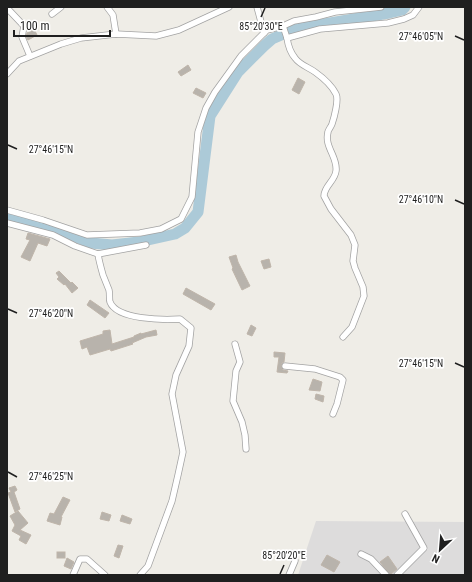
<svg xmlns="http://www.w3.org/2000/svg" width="472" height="582" font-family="'Roboto Condensed',sans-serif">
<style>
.residential{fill:#dddcdc}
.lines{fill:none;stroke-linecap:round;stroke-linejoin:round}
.river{stroke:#accad8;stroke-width:11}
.building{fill:#b8b3ac;stroke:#bfb5aa}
.minor-casing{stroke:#a3a3a3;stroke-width:7}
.minor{stroke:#fff;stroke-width:5.5}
.ticks{fill:none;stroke:#1f1f1f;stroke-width:1.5}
.ticks-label{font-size:10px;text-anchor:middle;fill:#1f1f1f;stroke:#fff;stroke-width:3.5;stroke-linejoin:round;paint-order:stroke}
</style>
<rect width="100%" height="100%" fill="#efede7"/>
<polygon class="residential" points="316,521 465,522 465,575 298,575"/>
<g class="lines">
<polyline class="river" points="7,219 18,219 58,230 91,243 112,245 139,242 175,234 185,228 198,212 210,116 238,72 264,46 272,39 295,29 389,13 402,10 405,7"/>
</g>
<g class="building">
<polygon points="34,29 37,35 28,40 26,37 27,33"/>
<polygon points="188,65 191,70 181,76 178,72"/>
<polygon points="298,78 305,82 299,94 292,90"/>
<polygon points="196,88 206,93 203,98 193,93"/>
<polygon points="28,233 50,239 47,246 38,243 30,261 21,257 30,240 26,239"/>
<polygon points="236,255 238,262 250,286 242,290 232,269 233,268 229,257"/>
<polygon points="269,259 271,267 264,269 261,261"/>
<polygon points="59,271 71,283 72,282 78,288 72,293 65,284 64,285 57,279 59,277 56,273"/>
<polygon points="186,288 215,304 211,310 183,294"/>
<polygon points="90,300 109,313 105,318 87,305"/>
<polygon points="251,325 256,328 252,336 247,334"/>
<polygon points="110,330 112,344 134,337 134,336 141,333 141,334 156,330 157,335 146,337 132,343 133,344 111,351 110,349 90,355 87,347 82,349 80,341 103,334 103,331"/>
<polygon points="274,352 285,353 284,362 282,363 281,366 283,370 288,371 287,373 277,372 279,357 274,357"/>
<polygon points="313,379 322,382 320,391 309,390"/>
<polygon points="316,394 324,396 323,402 315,399"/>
<polygon points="15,486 17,490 14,492 20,509 15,512 8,493 11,492 9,488"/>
<polygon points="63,497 70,500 61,517 62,517 60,525 47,521 50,513 54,514"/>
<polygon points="18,511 28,523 20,530 31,535 26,544 19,540 21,536 12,531 15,525 10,516"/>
<polygon points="102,512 111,515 109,521 100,519"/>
<polygon points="122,515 132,519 130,524 120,521"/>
<polygon points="118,545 123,546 119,558 114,556"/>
<rect x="57" y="552" width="8" height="6"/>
<polygon points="327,555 340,562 334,572 321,565"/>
<polygon points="388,556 397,569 390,575 380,562"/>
<polygon points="67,558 74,562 71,569 64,566"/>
</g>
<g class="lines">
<g class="minor-casing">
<g id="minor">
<polyline points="107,7 113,15 116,34"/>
<polyline points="257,7 264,33"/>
<polyline points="7,8 24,26 22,37 30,56"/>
<polyline points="52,14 61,7"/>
<polyline points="283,26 287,38"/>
<polyline points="7,74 19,61 61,44 81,38 116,34 156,36 179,30 229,7"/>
<polyline points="7,210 43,220 87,235 140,233 161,229 181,219 192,197 198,132 206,108 215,92 241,56 267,30 283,26 294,21 316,17 335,12 381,7"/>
<polyline points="7,223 53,235 75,246 98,254 146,245"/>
<path d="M98,254c1,7 3,14 5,21 2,5 4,10 6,15 1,4 0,9 1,12 7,18 54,18 70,17l11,9 -2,18 -13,29 -4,19 11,58 -5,23 -6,26 -24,65 -8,9"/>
<path d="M343,337l9,-10 12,-31 -1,-9 -8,-19 -2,-7 2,-16 -4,-10 -20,-26 -7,-13c0,-10 11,-15 12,-25 2,-14 -12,-24 -8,-39 0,-2 3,-5 4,-8 2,-6 7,-24 4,-30 -4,-8 -14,-17 -21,-22 -7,-5 -15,-7 -20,-14 -5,-6 -7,-13 -8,-20l33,-9 68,-6 16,-4 9,-4 6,-8"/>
<polyline points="235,344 240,362 236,371 233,401 242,422 245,435 246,449"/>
<polyline points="285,366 315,369 340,377 343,380 337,404 333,414"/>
<polyline points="361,554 371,559 386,575"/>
<polyline points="73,575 80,559 87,559 105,575"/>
<polyline points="289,575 295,561"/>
<polyline points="397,575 424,548 405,514"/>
</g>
</g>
<use href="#minor" class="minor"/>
</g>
<path class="ticks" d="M261,17l4,-9M455,36l9,4M8,145l9,4M455,200l9,4M8,309l9,4M455,363l9,4M8,472l9,5M280,574l4,-9"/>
<g class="ticks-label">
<text x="261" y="30">85°20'30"E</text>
<text x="421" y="40">27°46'05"N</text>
<text x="51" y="153">27°46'15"N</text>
<text x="421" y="203">27°46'10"N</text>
<text x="51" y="317">27°46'20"N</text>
<text x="421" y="367">27°46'15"N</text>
<text x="51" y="480">27°46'25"N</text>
<text x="284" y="559">85°20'20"E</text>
</g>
<rect width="472" height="582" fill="none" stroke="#1f1f1f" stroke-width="16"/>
<g transform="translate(440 550) rotate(206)" stroke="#ffffff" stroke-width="3" paint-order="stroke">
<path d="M0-3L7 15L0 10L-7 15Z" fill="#1f1f1f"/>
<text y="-6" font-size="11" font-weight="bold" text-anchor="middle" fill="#1f1f1f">N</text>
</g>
<path d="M14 30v6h96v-6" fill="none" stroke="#1f1f1f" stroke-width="2"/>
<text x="20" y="30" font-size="12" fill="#1f1f1f" stroke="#ffffff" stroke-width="3" paint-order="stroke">100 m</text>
</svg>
